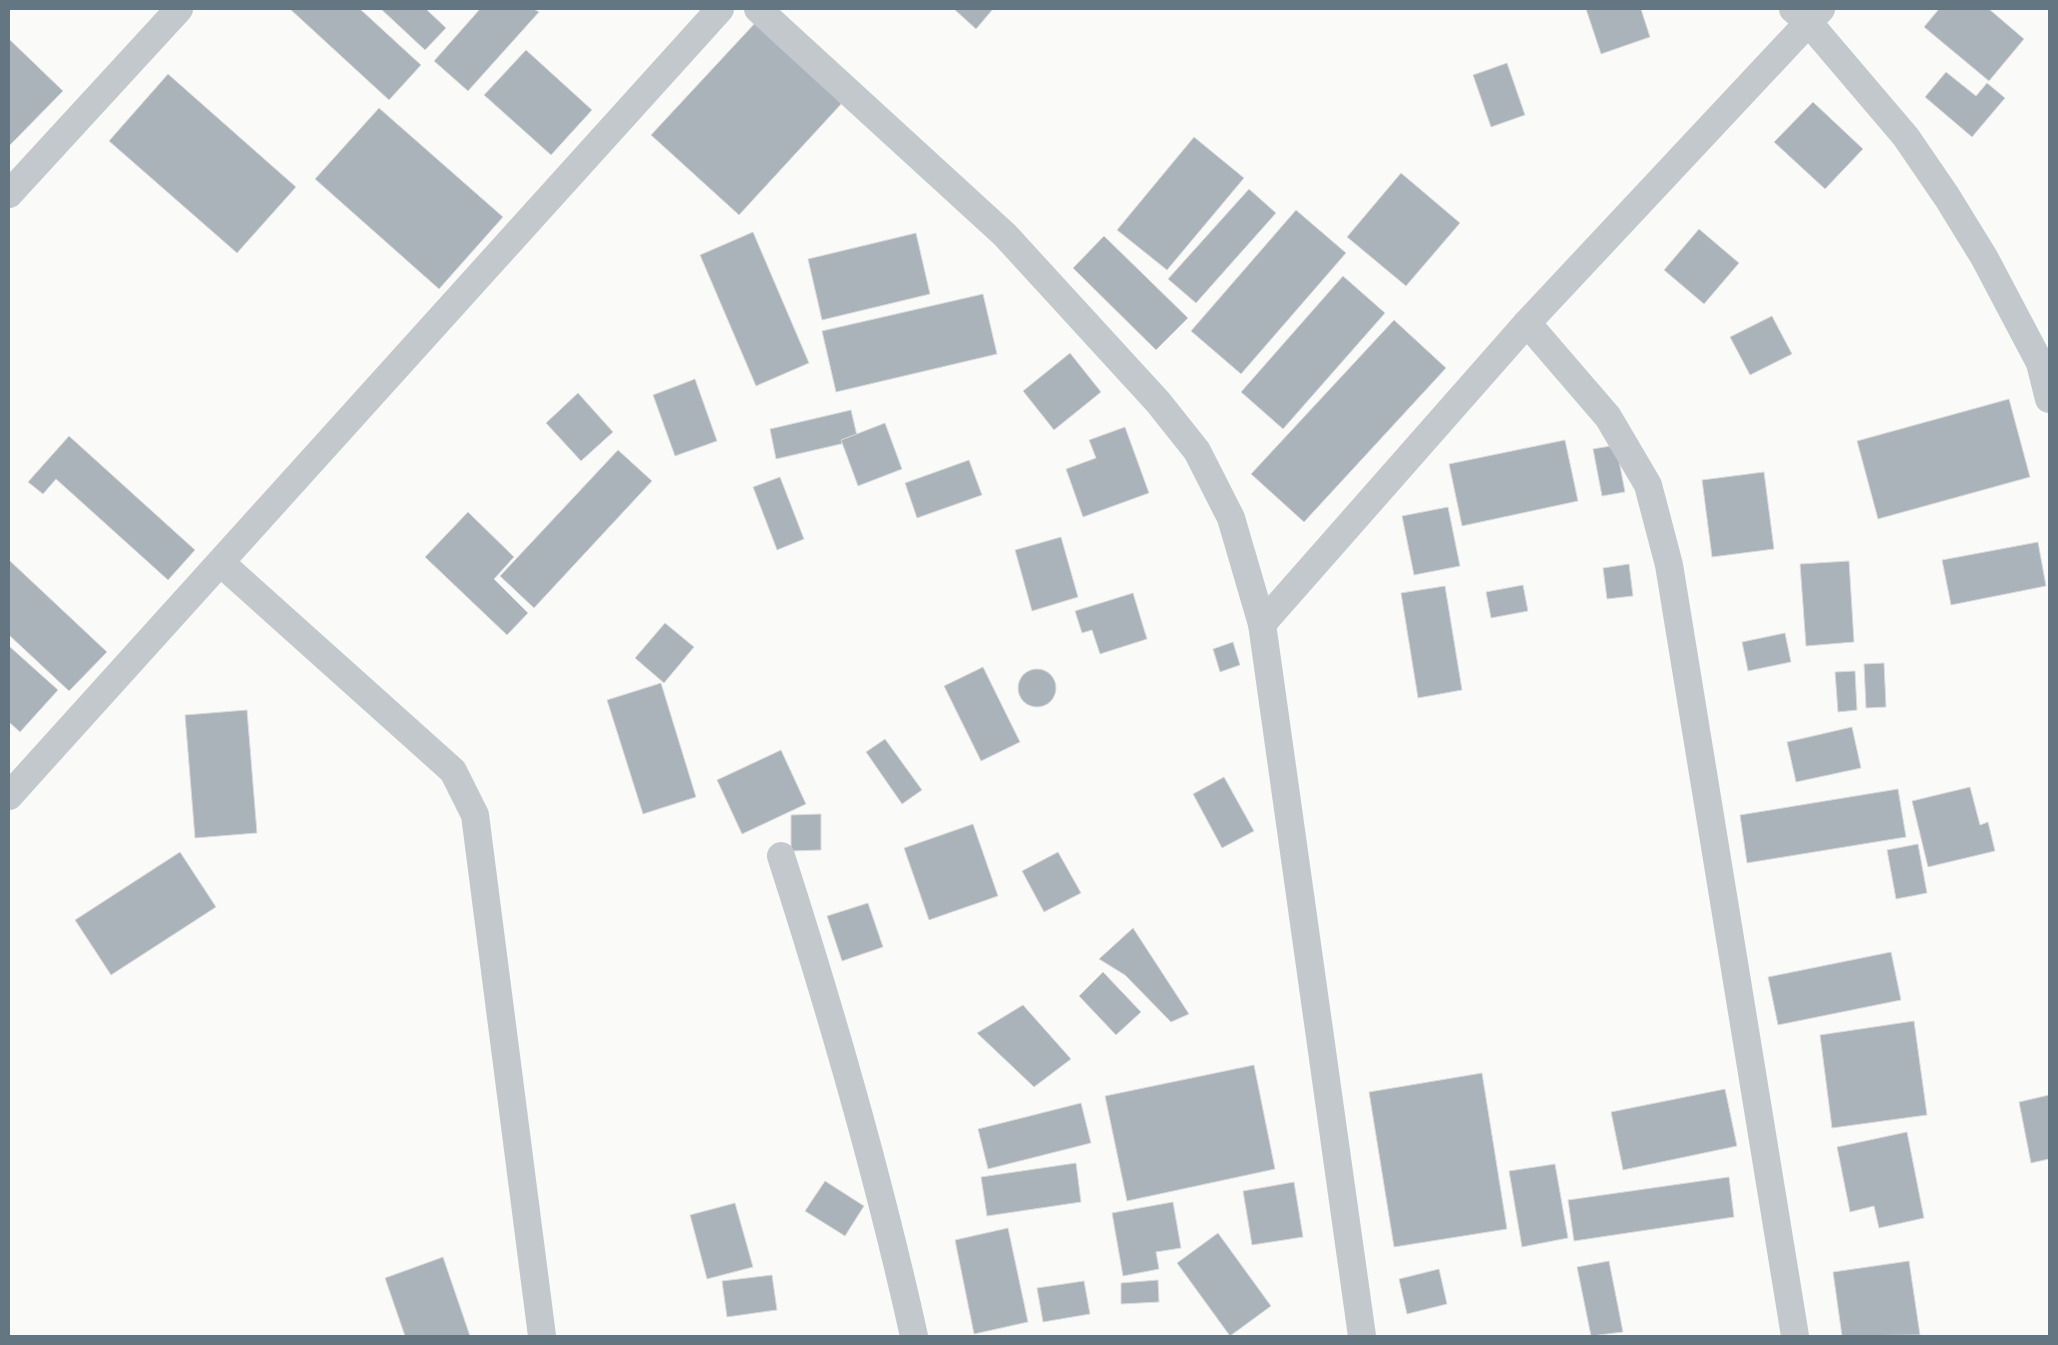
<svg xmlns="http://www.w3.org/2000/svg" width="2058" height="1345" font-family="'Roboto Condensed',sans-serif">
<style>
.building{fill:#aab3b9;stroke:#dcdcda}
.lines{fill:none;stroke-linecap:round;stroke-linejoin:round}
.minor{stroke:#c3c8cc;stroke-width:28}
</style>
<rect width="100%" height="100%" fill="#fafaf8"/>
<g class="building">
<polygon points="290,9 360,9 421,65 389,100"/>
<polygon points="381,9 426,9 446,28 425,50"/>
<polygon points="480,9 534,9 539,12 468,91 434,61"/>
<polygon points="954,9 993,9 976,29"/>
<polygon points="1586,9 1641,9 1650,37 1601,54"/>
<polygon points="1939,9 1989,9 2024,39 1989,81 1924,27"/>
<polygon points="756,22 843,102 739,215 651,135"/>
<polygon points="9,39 63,91 9,146"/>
<polygon points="526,50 592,110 551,155 484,95"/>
<polygon points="1507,63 1525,115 1491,127 1473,75"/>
<polygon points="1946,72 1976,96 1987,83 2005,98 1972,137 1925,97"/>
<polygon points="168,74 296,187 237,253 109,141"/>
<polygon points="1813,102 1863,149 1825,189 1774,142"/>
<polygon points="379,108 503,217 439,289 315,179"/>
<polygon points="1194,137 1244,178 1167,270 1117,230"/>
<polygon points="1401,173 1460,223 1406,286 1347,237"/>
<polygon points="1249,189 1276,213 1196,303 1168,279"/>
<polygon points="1296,210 1346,253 1241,374 1191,331"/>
<polygon points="1699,229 1739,263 1704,304 1664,270"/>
<polygon points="753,232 809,363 756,386 700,255"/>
<polygon points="916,233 930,294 822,320 808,259"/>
<polygon points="1104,236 1188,318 1156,350 1073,268"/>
<polygon points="1343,276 1385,313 1283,429 1241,392"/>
<polygon points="983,294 997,354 836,392 822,331"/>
<polygon points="1772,316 1792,354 1750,375 1730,337"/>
<polygon points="1394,320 1446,368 1304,522 1251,474"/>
<polygon points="1070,353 1101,392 1054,430 1023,391"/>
<polygon points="695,379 717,441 675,456 653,395"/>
<polygon points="578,393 613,432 581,461 546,423"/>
<polygon points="2009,399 2030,477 1878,519 1857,441"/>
<polygon points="851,410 858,440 776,459 770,429"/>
<polygon points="885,423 902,469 858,486 841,440"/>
<polygon points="1125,427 1149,493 1083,517 1066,469 1096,458 1089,440"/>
<polygon points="69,436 195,550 168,580 56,479 43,494 28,482"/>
<polygon points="1565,440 1578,501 1462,526 1449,464"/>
<polygon points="1616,445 1625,492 1602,496 1593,449"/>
<polygon points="618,450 652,481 534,608 500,576"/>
<polygon points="969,460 982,495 917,518 905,483"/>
<polygon points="1764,472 1774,549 1712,557 1702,480"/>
<polygon points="780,477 804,539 777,550 753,487"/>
<polygon points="1448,507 1460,566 1414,575 1402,516"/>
<polygon points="468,512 514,557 494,579 528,613 507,635 425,557"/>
<polygon points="1061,537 1078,597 1032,611 1015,550"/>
<polygon points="2038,542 2046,586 1951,605 1942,560"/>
<polygon points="9,560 107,652 69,691 9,635"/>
<polygon points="1849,561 1854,642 1806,646 1800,564"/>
<polygon points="1629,564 1633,596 1607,599 1603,568"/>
<polygon points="1523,585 1528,611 1491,618 1486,592"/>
<polygon points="1445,586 1462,690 1418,698 1401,593"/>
<polygon points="1133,593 1147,639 1100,654 1092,630 1082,633 1075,611"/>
<polygon points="665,623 694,647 664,683 635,658"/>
<polygon points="1785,633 1791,662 1748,671 1742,642"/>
<polygon points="1233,642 1240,665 1220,672 1213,649"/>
<polygon points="9,646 58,690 20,732 9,722"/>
<polygon points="1884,663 1886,707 1866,708 1864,664"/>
<polygon points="983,667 1020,742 981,761 944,686"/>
<circle cx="1037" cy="688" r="19"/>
<polygon points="1855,671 1857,710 1838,712 1835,672"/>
<polygon points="661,683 696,797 643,814 607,700"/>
<polygon points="247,710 257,833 195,838 185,715"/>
<polygon points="1852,727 1861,768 1796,782 1787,742"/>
<polygon points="885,739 922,790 902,804 866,752"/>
<polygon points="781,750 806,804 742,834 717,780"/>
<polygon points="1224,777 1254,831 1222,848 1193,794"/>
<polygon points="1970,787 1980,825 1988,822 1995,851 1928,867 1912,801"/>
<polygon points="1898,789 1906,837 1747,863 1740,815"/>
<polygon points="821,814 821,850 791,851 791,815"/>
<polygon points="973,824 998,896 929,920 904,848"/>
<polygon points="1918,844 1927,893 1896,899 1887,850"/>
<polygon points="180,852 216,907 111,975 75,920"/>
<polygon points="1058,852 1081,893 1044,912 1022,871"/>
<polygon points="868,903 883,947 842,961 827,916"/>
<polygon points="1133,928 1189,1014 1171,1022 1125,975 1099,959"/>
<polygon points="1891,952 1901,1000 1778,1025 1768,977"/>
<polygon points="1103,972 1141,1012 1116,1035 1079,996"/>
<polygon points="1023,1005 1071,1059 1034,1087 977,1033"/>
<polygon points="1914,1021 1927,1115 1832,1128 1820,1035"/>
<polygon points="1254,1065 1275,1169 1127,1201 1105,1096"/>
<polygon points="1482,1073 1507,1229 1394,1247 1369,1092"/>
<polygon points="1725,1089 1737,1146 1623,1170 1611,1112"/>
<polygon points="2049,1095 2049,1159 2031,1163 2019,1102"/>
<polygon points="1081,1103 1091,1143 988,1169 978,1129"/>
<polygon points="1907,1132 1924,1218 1879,1228 1874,1206 1850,1212 1837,1147"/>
<polygon points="1076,1163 1081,1202 987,1216 981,1177"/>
<polygon points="1555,1164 1568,1238 1522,1247 1509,1171"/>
<polygon points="1729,1177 1734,1217 1574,1241 1568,1200"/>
<polygon points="825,1181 864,1206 845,1236 805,1211"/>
<polygon points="1294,1182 1303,1237 1252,1245 1243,1191"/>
<polygon points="1173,1202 1181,1248 1156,1252 1159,1269 1123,1276 1112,1213"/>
<polygon points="735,1203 753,1267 707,1279 690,1215"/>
<polygon points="1008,1228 1028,1322 974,1334 955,1240"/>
<polygon points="1218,1233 1271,1306 1230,1336 1177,1263"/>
<polygon points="443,1257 470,1336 405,1336 385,1278"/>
<polygon points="1609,1261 1623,1332 1591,1336 1577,1267"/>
<polygon points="1909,1261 1920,1335 1842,1336 1833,1272"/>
<polygon points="1439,1269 1447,1304 1407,1314 1399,1279"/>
<polygon points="772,1275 777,1310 727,1317 722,1281"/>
<polygon points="1158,1280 1159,1302 1121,1304 1121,1283"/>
<polygon points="1084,1281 1090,1314 1043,1322 1037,1288"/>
</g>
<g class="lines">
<g class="minor">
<polyline points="758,9 1005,235 1158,402 1197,451 1231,518 1262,624 1362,1336"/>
<polyline points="1793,9 1809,23 1906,137 1947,197 1984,257 2040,363 2049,399"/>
<polyline points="9,194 179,9"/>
<polyline points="1527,323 1608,417 1648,485 1669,565 1795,1336"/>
<polyline points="221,563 453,771 475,815 542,1336"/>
<polyline points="1262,624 1527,323 1821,9"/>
<polyline points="9,796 720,9"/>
<path d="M781,856c51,158 97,318 133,480"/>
</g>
</g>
<rect width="2058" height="1345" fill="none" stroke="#657683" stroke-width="20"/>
</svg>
